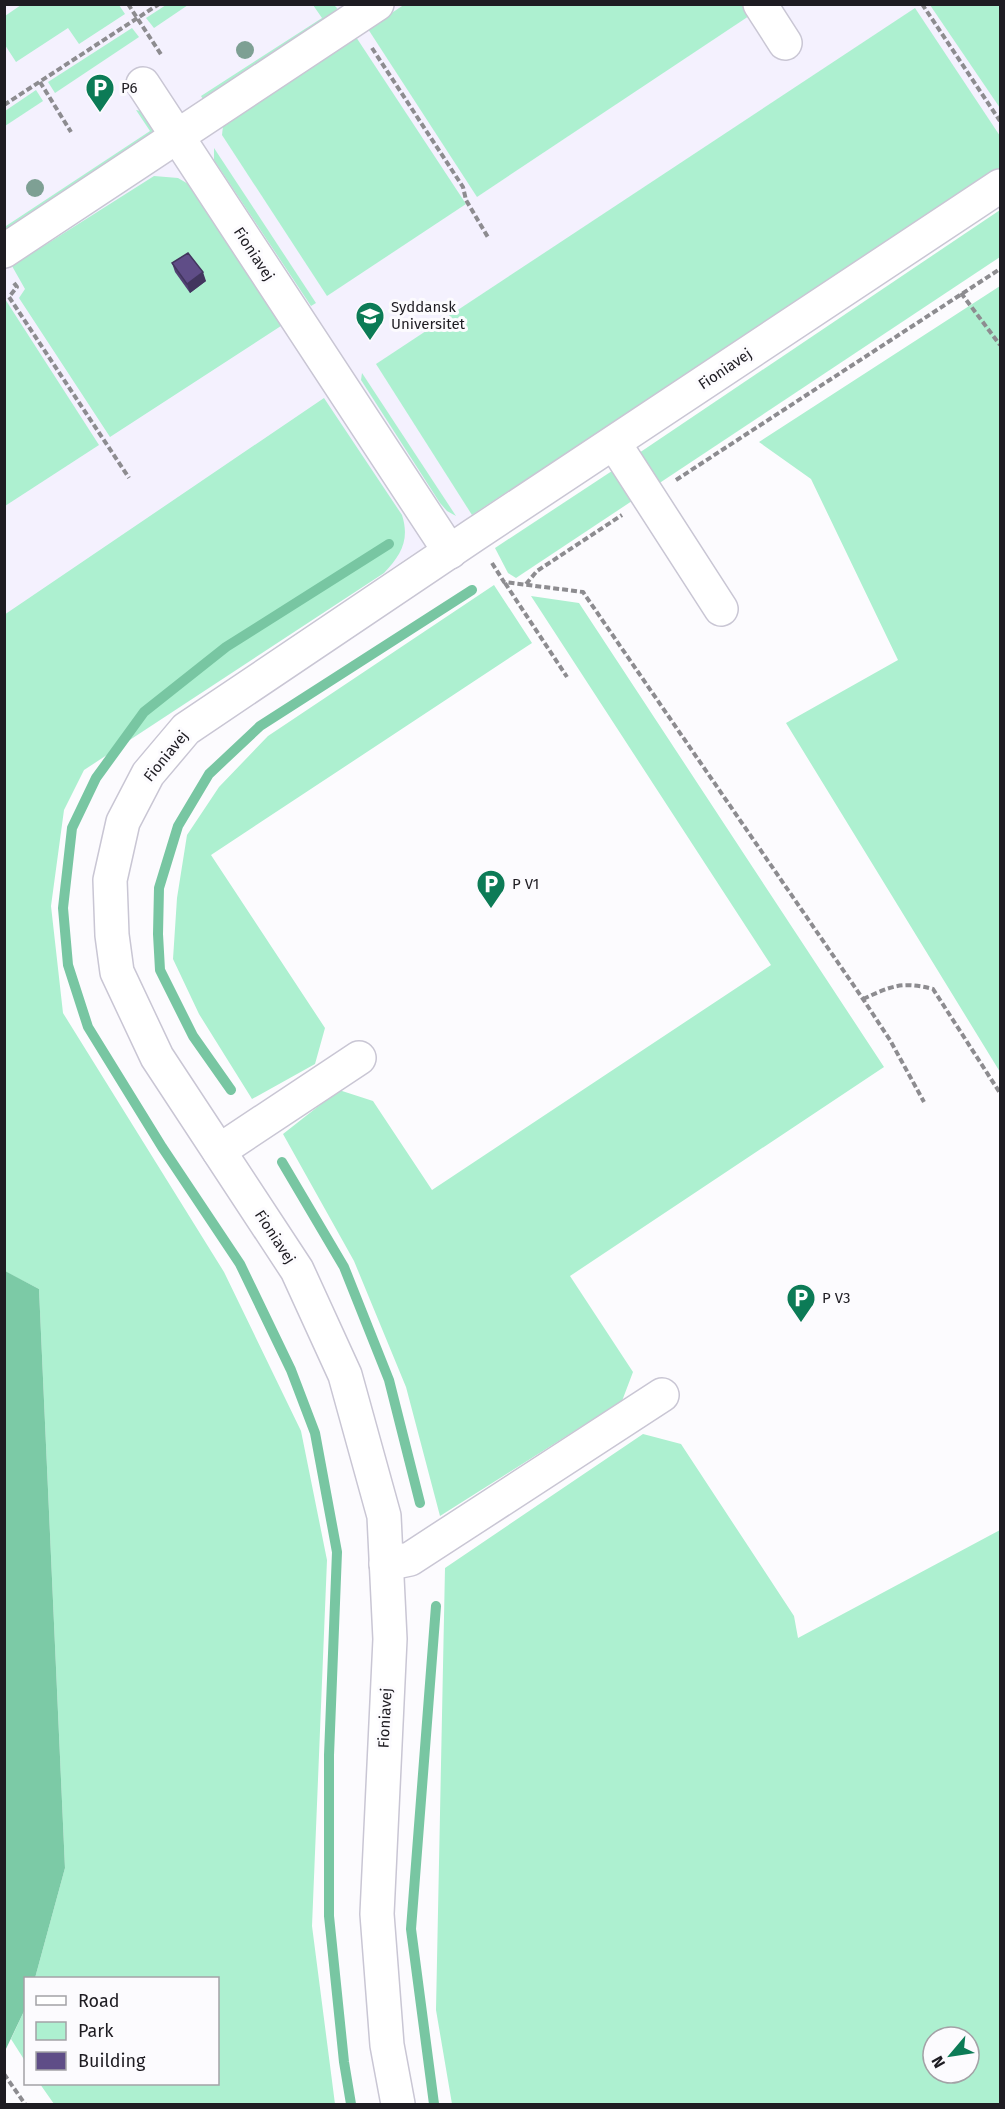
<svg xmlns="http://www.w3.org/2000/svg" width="1005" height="2109" font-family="'Fira Sans',sans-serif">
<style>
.built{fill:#f4f1fe}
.green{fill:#adf0d0;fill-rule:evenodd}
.forest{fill:#7ccaa6}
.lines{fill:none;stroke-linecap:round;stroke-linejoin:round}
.stream{stroke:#78c6a2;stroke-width:10}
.minor-casing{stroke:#c9c6d4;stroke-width:36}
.path{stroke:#8d8c90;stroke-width:4;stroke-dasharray:6 3;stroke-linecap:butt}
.minor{stroke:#fff;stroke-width:33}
.tree{fill:#7ea094}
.wall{fill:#524274}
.shaded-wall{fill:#42365e}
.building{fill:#5f4d87;stroke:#42365e;stroke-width:1.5}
.labels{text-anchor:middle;stroke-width:6;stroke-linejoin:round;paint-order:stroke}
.poi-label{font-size:15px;fill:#1e1c22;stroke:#fcfbfe;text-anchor:start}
.street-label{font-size:15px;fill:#1e1c22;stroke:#fcfbfe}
</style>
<rect width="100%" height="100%" fill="#fcfbfe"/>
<polygon class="built" points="5,5 1000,5 1000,169 5,822"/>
<g class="green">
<polygon points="405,4 741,4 749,16 477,197 368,29"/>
<polygon points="21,5 119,5 125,14 79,44 68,28 16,62 5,45 5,16"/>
<polygon points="166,5 188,5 154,28 146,18"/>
<polygon points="313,5 334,5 337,8 335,19 206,104 201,96 322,18"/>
<polygon points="930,5 1000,5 1000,108"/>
<polygon points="915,8 1000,136 1000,169 472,515 376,364"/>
<polygon points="132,28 139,37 55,93 48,82"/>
<polygon points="356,37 466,204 327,296 222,135 223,126"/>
<polygon points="36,90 43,101 5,126 5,111"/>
<polygon points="136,110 145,112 156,132 5,234 4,225 6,226 150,131"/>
<polygon points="214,148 316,303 311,306 214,160"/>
<polygon points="154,176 178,178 190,185 284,324 110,437 19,298 25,289 12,266"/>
<polygon points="1000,210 1000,257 655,486 639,453"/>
<polygon points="1000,286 1000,1072 786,723 898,660 811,479 759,442"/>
<polygon points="5,299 99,445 5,506 4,506"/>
<polygon points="362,373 456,516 447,511 440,503 361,380"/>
<path d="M324,398l78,117c8,25 -1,40 -18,58l-300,197 -20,40 -13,96 12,107 161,259 77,159 26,129 -15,366 23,178h-281l-14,-20h178v-106h-183l30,-110 -26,-579 -35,-18v-656z"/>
<polygon points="618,467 638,497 516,578 508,573 495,548"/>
<polygon points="494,585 532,643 211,855 325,1028 315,1064 252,1099 199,1014 173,959 177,898 187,835 219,787 268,736"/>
<polygon points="531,596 579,603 884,1067 570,1276 633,1372 622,1401 440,1516 406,1387 354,1261 283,1134 339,1090 373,1101 432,1190 771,965"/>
<path d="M643,1434l38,10 113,172 4,22 202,-108v574h-548l-16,-94 9,-442zM933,2037h36v36h-36z"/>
<polygon points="25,2009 25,2061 11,2039"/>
</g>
<polygon class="forest" points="5,1271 39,1289 65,1868 35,1978 26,1978 25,2009 5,2051"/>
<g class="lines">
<g class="stream">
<polyline points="231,1090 193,1036 160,970 158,934 159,888 178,826 209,774 260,726 472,590"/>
<polyline points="282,1162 344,1267 389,1380 420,1503"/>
<polyline points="351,2104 344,2062 329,1916 329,1755 337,1552 315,1433 291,1370 240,1264 162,1147 88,1027 68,965 63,908 72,828 96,778 144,712 226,647 389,544"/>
<polyline points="434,2104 411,1929 436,1606"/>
</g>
<g class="minor-casing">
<g id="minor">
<polyline points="760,4 785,43"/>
<polyline points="143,84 450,552"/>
<polyline points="4,251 377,4"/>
<polyline points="614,443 721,609"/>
<polyline points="219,1151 359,1058"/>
<polyline points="386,1564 410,1559 662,1395"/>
<polyline points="398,2104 387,2045 377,1914 390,1639 384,1516 345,1375 297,1270 157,1057 117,972 112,935 110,880 123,822 148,774 186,729 474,535 1000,186"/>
</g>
</g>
<g class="path">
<polyline points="128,4 162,56"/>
<polyline points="922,4 1000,121"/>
<polyline points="4,5 5,4"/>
<polyline points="372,48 463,187 466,200 489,239"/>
<polyline points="40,82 71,132"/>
<polyline points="4,105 159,4"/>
<polyline points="14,283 17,287 9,297 129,478"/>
<polyline points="961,293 1000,345"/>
<polyline points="676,480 1000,269"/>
<polyline points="492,563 504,582 583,592 863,999 890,1040 924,1102"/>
<polyline points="505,583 567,677"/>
<polyline points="526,584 537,571 622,515"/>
<path d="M863,999c29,-13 38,-18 70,-10l67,104"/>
<polyline points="4,2074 25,2104"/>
</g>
<use href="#minor" class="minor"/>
</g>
<g class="tree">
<circle cx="245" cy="50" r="9"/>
<circle cx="99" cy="83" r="9"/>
<circle cx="35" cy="188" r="9"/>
</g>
<polygon class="wall" points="172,263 206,281 190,293 175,272"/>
<polygon class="shaded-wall" points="203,272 206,281 190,293 187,284"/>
<polygon class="building" points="188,253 203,272 187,284 172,263"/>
<defs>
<g id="parking-pin" transform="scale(1.5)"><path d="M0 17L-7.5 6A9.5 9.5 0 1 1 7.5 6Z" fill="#0c7b56" stroke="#fcfbfe"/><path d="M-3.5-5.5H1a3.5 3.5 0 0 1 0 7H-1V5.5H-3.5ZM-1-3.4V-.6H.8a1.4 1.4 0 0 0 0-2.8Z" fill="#fff"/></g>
<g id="university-pin" transform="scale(1.5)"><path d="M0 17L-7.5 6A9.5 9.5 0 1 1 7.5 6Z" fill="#0c7b56" stroke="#fcfbfe"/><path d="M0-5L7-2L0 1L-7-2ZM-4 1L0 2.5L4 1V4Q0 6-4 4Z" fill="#fff"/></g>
</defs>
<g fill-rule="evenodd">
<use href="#parking-pin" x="100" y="88"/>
<use href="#university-pin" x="370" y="316"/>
<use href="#parking-pin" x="491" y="884"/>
<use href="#parking-pin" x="801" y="1298"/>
</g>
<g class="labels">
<g class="poi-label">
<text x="121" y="93">P6</text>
<text x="391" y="312">Syddansk<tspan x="391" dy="17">Universitet</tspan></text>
<text x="512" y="889">P V1</text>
<text x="822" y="1303">P V3</text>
</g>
<g class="street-label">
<text transform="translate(254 254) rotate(57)" y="5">Fioniavej</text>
<text transform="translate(725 369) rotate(-34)" y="5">Fioniavej</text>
<text transform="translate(166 756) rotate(-51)" y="5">Fioniavej</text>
<text transform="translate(275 1237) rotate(57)" y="5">Fioniavej</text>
<text transform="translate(385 1718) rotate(-87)" y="5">Fioniavej</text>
</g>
</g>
<rect width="1005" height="2109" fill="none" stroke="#1e1c22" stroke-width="12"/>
<rect x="24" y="1977" width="195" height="108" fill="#fcfbfe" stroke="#a3a2a6" stroke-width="1.5"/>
<rect x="36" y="1996" width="30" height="9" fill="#ffffff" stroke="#a3a2a6" stroke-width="1.5"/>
<text x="78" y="2007" font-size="18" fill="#1e1c22">Road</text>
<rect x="36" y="2022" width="30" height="18" fill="#adf0d0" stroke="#a3a2a6" stroke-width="1.5"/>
<text x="78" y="2037" font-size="18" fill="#1e1c22">Park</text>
<rect x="36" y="2052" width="30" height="18" fill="#5f4d87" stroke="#a3a2a6" stroke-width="1.5"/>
<text x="78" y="2067" font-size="18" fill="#1e1c22">Building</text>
<g transform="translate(951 2055) rotate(241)"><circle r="28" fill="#fcfbfe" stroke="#a3a2a6" stroke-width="1.5"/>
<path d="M0-4.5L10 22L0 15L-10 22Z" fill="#0c7b56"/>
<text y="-9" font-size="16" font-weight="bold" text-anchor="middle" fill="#1e1c22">N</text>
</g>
</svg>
